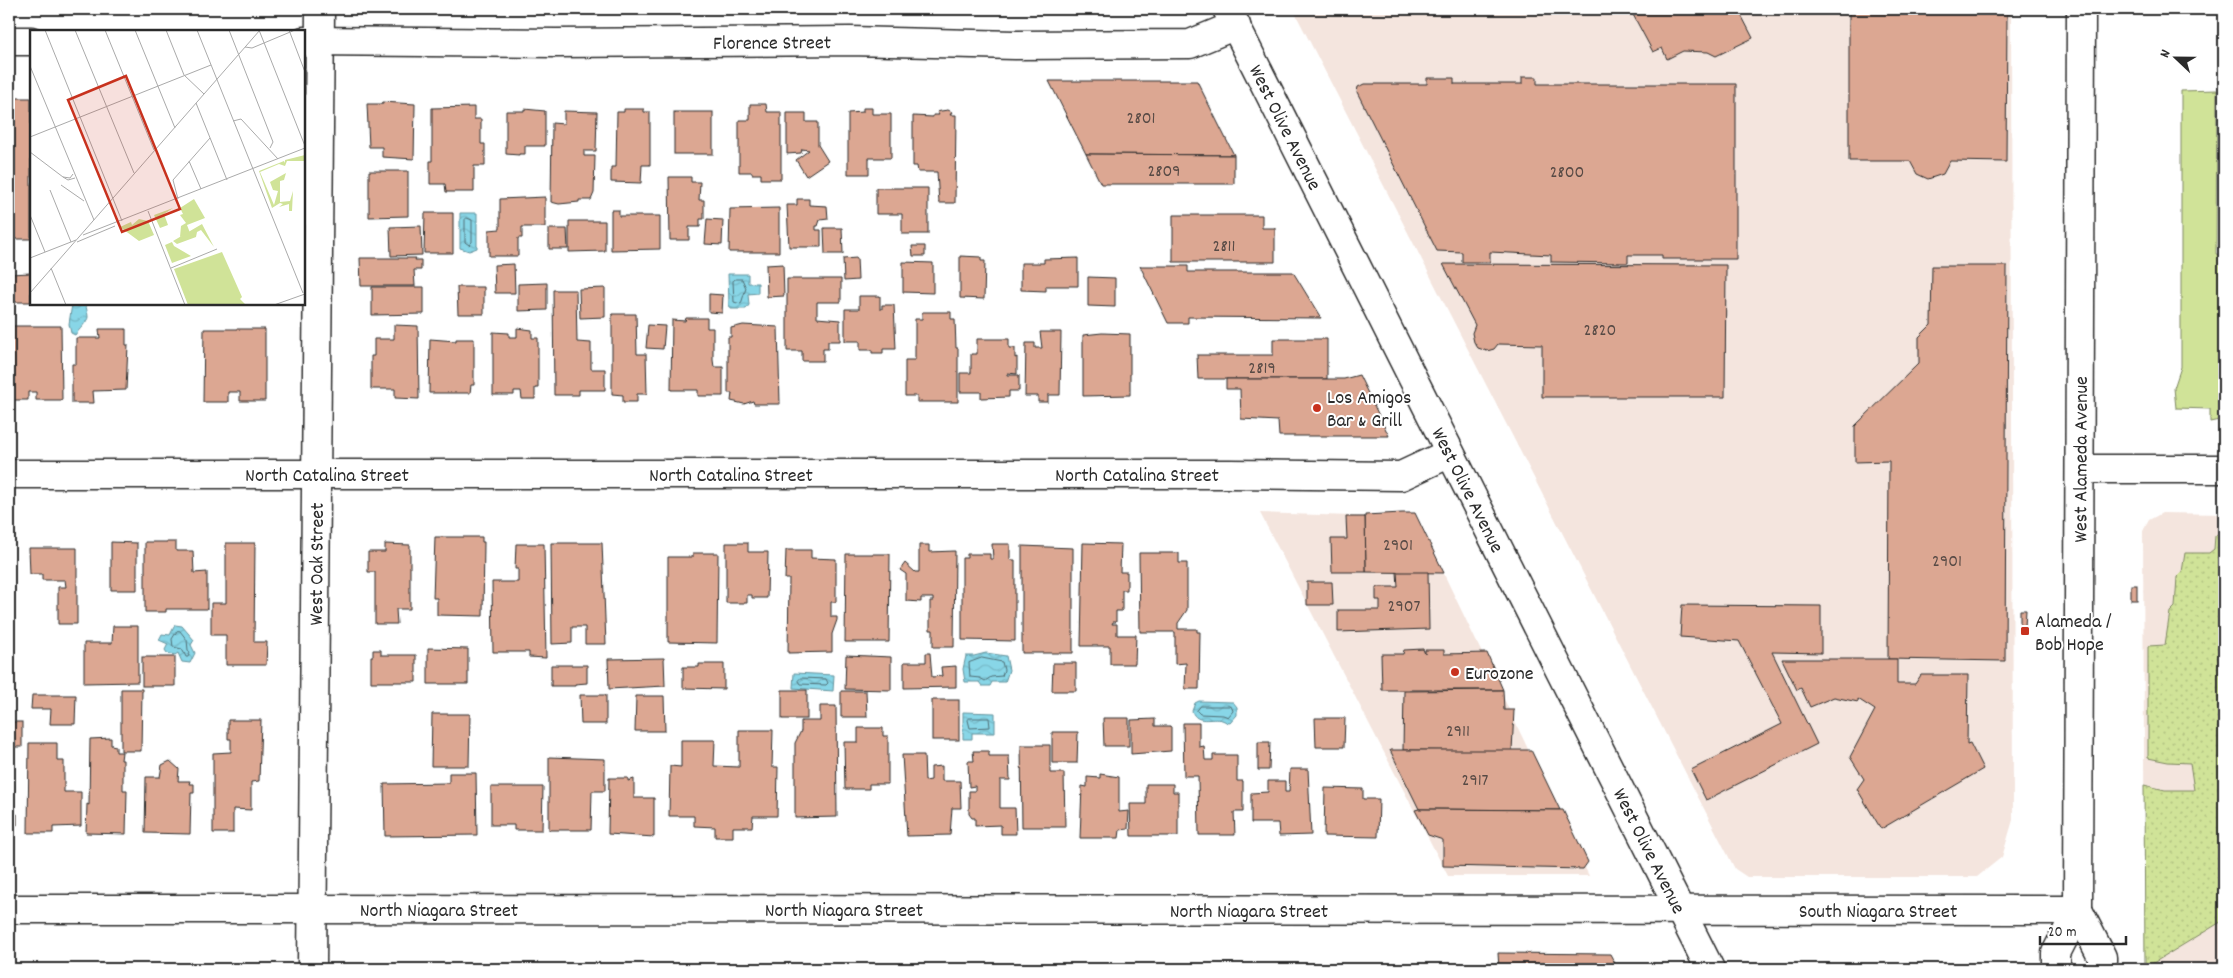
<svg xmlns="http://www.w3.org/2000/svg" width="2233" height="978" font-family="Dekko,sans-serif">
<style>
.built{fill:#f4e5de}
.grass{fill:url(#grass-dots);stroke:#7e8762}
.garden{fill:#d0e398;stroke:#7e8762}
.water{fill:url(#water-waves);stroke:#63929c}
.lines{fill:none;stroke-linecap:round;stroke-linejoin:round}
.shore{stroke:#506f76;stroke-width:1}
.building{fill:#dca792;stroke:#2b2b2b}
.street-casing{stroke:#2b2b2b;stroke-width:31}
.secondary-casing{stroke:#2b2b2b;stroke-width:31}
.street{stroke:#fff;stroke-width:28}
.secondary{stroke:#fff;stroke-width:28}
.poi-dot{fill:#c8321e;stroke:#fff;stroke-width:2}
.labels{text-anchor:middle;stroke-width:4;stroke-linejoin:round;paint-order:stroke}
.number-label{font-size:18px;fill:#574a45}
.street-label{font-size:20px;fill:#2b2b2b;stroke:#fff}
.poi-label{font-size:20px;fill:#2b2b2b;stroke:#fff;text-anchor:start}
.inset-road{fill:none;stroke:#aaa;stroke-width:1}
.view{fill:#c8321e;fill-opacity:0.15;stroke:#c8321e;stroke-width:2.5}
.inset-edge{fill:none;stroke:#2b2b2b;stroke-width:2.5}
</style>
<defs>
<pattern id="grass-dots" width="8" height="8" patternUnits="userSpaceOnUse" patternTransform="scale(1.25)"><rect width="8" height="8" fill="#d0e398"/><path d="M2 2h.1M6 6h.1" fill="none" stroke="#b3c383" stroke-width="1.8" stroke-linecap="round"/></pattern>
<pattern id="water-waves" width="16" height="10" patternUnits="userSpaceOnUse" patternTransform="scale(1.25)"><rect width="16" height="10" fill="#88d6e7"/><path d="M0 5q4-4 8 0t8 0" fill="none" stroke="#76b8c6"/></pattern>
</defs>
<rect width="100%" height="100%" fill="#fff"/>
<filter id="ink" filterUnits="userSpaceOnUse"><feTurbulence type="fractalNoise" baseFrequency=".02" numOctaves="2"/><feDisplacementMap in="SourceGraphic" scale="10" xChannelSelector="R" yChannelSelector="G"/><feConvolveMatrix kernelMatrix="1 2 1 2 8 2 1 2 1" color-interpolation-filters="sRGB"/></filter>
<g filter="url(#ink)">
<g class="built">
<polygon points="1293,9 2011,9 2013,820 2002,857 1977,877 1747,877 1735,869"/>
<polygon points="1260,513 1417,518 1589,876 1448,876"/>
<polygon points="2162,513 2224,514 2224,969 2145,969 2143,531 2149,520"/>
</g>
<polygon class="grass" points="2220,532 2224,532 2224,920 2145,968 2144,785 2165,790 2194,790 2190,763 2168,762 2148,758 2148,646 2165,645 2170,612 2175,607 2177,577 2182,572 2185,553 2209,553 2214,549 2215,536"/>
<polygon class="garden" points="2217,90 2216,254 2224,255 2224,419 2210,422 2210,409 2176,408 2174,388 2181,367 2181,91"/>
<g class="water">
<polygon points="460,213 477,213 477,248 469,251 460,248"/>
<polygon points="728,274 748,274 748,283 758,283 758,293 748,294 749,305 746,309 731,309 729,305"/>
<path d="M72,304h14c0,5 2,9 2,13 0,4 -10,14 -13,18l-4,-2 -2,-9z"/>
<polygon points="175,625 182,626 194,640 191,645 195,653 190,663 182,662 178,653 175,655 167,653 165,650 168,644 159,640 162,634 170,635"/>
<polygon points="986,653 1006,656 1009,670 1005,682 992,682 990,686 982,686 979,682 965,682 963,669 966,656 974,656"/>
<polygon points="794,673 834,675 833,691 793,688"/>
<path d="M1199,701l34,1 4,5v8l-7,8c-3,0 -5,-2 -8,-3 -11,-3 -25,5 -30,-9l3,-8z"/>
<polygon points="963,712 995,713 995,733 972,733 972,739 963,739"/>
</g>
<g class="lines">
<g class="shore">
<polygon points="467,218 472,220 472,242 469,245 465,242 465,220"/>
<polygon points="736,279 742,279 746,288 741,304 734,302 733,281"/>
<polygon points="180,631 187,640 188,650 190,653 188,657 186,657 182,649 173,647 172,639 177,631"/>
<polygon points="982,658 1002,662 1004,670 1002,676 991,677 985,681 980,678 970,677 969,663"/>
<polygon points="801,678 826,679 828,683 826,685 800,684 798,681"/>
<polygon points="1201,706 1229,706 1232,708 1233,711 1228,717 1223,715 1200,714 1197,711"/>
<polygon points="970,718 989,718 990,727 970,728 968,720"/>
</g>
</g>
<g class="building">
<polygon points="1630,9 1738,9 1753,38 1716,56 1708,52 1683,51 1667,59 1662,48 1653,52"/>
<polygon points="1849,9 2010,9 2010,14 2007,14 2006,162 1950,161 1943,174 1928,179 1917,174 1910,161 1849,161"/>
<polygon points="1522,77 1537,77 1537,84 1736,84 1736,259 1662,259 1662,255 1628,255 1628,263 1551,262 1551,255 1490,252 1490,262 1462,262 1462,252 1437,251 1357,92 1358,87 1364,84 1427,84 1427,78 1454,78 1454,84 1522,84"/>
<polygon points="1049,81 1197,81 1234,155 1086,154"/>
<polygon points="9,98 31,98 31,239 14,239 14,159 9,159"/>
<polygon points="382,102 415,104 414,159 382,157 382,147 369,147 367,104 382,104"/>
<polygon points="750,104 766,104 767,112 781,112 781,179 761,179 761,174 752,174 752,172 739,172 739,120 750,120"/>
<polygon points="474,107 474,119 481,119 481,144 485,144 485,166 474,166 474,192 446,192 445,184 430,184 430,161 432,161 432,108"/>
<polygon points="863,108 872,108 872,114 891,114 891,158 869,158 869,174 848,174 848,113 863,112"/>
<polygon points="524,109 545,111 545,146 525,146 525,154 519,154 519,155 506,154 506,111 524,111"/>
<polygon points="624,109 644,109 644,112 650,112 650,165 642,165 641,183 611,182 611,167 616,167 617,112 624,112"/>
<polygon points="948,110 952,112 950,115 956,115 955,203 939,203 937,172 918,172 917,166 913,166 913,116 933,117 933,115 939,115 937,112 941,111"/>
<polygon points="564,111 597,112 596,151 584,151 584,156 595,156 594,193 591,200 579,200 579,202 559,204 551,202 552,123 564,124"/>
<rect x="674" y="112" width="39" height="42"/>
<polygon points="787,113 806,113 806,122 818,122 818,145 828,161 806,176 796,160 809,150 802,149 801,153 787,154"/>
<polygon points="1086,154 1234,155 1234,184 1101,184"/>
<polygon points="369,171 408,171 408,216 369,217"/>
<polygon points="669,177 691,177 691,182 700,182 699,200 704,200 704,219 700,219 700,227 689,227 689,240 670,240"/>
<polygon points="876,188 928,188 928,234 902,234 902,214 876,214"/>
<polygon points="545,197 545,227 522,227 522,238 518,238 518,256 489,256 489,230 500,229 500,199"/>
<polygon points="797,199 809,199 809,205 827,206 828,219 820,220 818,226 816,226 816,230 821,230 821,247 789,247 787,205 797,205"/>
<polygon points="779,208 779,252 729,252 730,209"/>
<polygon points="611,210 619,210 619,216 660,216 660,249 611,250"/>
<polygon points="425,213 453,213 453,253 424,253"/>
<polygon points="1173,215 1262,215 1262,228 1275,228 1275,262 1173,262"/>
<polygon points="707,219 723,220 722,245 705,244"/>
<polygon points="569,221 605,221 605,251 569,252"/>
<polygon points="421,226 422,255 391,256 390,227"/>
<polygon points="824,228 842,228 843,254 825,254"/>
<polygon points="549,229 567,229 568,249 549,249"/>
<polygon points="912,246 925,246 925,256 913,256"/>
<polygon points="960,256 981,257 981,261 985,261 984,299 960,298"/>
<polygon points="360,258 416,258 415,260 421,260 421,270 414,270 415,286 361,286"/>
<polygon points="857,258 858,280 844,281 843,259"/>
<polygon points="1078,258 1078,286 1046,286 1046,291 1021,290 1021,263 1044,263 1044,259"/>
<polygon points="903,262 933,263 933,293 903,292"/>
<polygon points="514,264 515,293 495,293 494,265"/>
<polygon points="783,264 784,296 767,297 766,265"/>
<polygon points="1443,264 1726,265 1725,397 1542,397 1542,345 1498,344 1494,349 1487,351 1478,348 1474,342 1472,333 1475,325"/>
<polygon points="1140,266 1188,266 1188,272 1293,272 1321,318 1188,317 1188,323 1168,323"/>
<polygon points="1932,266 2007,266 2005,661 1888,659 1889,461 1855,462 1855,426 1919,363 1919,337 1931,325"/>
<polygon points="31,273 31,302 9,302 9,274"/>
<polygon points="1088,277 1115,278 1115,307 1088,306"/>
<polygon points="787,279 841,279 841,302 817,302 817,318 840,320 840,341 828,341 828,349 823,349 823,361 802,361 802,351 787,351"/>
<polygon points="547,283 547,310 518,311 518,284"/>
<polygon points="372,287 424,287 424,314 372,315"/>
<polygon points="457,287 484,287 484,314 458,314"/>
<polygon points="605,288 605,317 580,318 579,289"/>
<polygon points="553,290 576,290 577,342 591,343 591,369 605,369 605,390 579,390 579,395 554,395"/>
<polygon points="709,294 723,295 722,313 709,312"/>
<polygon points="859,296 880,296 880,309 882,309 882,305 894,305 896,349 883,349 883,353 872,353 872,350 860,350 860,341 845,341 845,309 859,309"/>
<polygon points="922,312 951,312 951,319 955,319 956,348 958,348 958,402 917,402 917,396 905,396 905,360 915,360 915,319 922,319"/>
<polygon points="612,314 636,314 637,354 646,354 647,394 637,394 637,402 623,402 623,395 612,394"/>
<polygon points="686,318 707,318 707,328 713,328 713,360 714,367 723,367 723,396 698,396 698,390 671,390 672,320 685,321"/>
<polygon points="394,325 418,326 419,399 395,398 395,389 371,389 371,356 374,356 374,339 394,339"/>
<polygon points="648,325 665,326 663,349 646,348"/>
<polygon points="743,325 778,327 780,404 754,404 753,401 744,404 731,401 732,393 728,393 728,337 731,337 731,328"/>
<polygon points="9,326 61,326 62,400 36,400 36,392 28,392 28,400 9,400"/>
<polygon points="517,328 532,330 532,338 538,338 538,388 535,388 535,399 522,399 521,391 514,391 514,395 493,395 493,332 509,333 509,337 517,337"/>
<polygon points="99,329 126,329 126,345 128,345 126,390 93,391 94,403 72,403 72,364 76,364 76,338 100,338"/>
<polygon points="204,329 265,329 265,401 240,401 240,392 228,392 228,402 203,402"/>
<polygon points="1040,332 1061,332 1060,395 1048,395 1048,402 1038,402 1038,396 1025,396 1026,343 1035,343 1035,348 1042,348"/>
<polygon points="1102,333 1130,334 1130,395 1083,396 1083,335"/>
<polygon points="430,339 456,341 456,339 474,339 474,385 471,385 470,393 429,393"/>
<polygon points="977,339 1009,339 1009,348 1015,348 1015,358 1017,357 1017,374 1008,373 1008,375 1019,375 1019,391 1009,391 1009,397 981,398 981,392 960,392 960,373 971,373 971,354 977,354"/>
<polygon points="1273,339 1327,339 1327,379 1198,379 1197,355 1273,355"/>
<polygon points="1359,375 1389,436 1279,436 1278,421 1241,419 1240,389 1226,389 1226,379 1344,379"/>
<polygon points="1402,513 1415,513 1444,573 1366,572 1365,515"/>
<polygon points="1346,517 1365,517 1366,572 1332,572 1331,539 1347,539"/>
<polygon points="435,537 482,537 482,542 484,542 483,616 437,615 437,598 433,598"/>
<polygon points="111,542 137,543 137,590 111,590"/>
<polygon points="145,542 176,542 176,551 193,551 194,573 207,572 207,609 166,609 166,612 145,612"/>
<polygon points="226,543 255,543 254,642 267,642 266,665 226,665 226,635 211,635 211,603 226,603"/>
<polygon points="551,543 602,543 606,644 585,644 585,627 572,627 572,643 552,644"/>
<polygon points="726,543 748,543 748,552 768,552 767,598 752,598 752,595 747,595 747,603 726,603"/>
<polygon points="1083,543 1121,544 1120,572 1127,572 1127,590 1122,590 1122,611 1116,611 1116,622 1113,622 1112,624 1117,624 1117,635 1136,635 1135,664 1110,664 1110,646 1081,646"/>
<polygon points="385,544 410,545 410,609 396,609 397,624 375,624 375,572 368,572 368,552 385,552"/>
<polygon points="516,544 544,544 546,658 529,657 529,652 493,652 492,582 518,582 518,569 515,569"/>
<polygon points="992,544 1010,544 1010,560 1015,560 1015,641 962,640 962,558 967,558 967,554 990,554 990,559 993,559"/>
<polygon points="919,545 929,545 929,552 955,551 954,647 933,647 933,630 930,630 930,601 933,601 933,598 921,598 921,602 906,601 906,574 900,570 905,563 915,572 919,572"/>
<polygon points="1022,546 1073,548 1073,653 1022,653"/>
<polygon points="29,548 77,548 77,624 58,624 58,587 66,587 65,580 42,580 42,574 30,574"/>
<polygon points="786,550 811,550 811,558 836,559 836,602 831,602 831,617 837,617 837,620 832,634 832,652 788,653 789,579 785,579"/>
<polygon points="693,553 718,553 717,643 668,642 668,557 693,557"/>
<polygon points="1139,553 1179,553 1179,563 1187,563 1187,610 1178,623 1178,629 1197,629 1197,632 1200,632 1199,689 1185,689 1186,663 1175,664 1175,632 1140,632"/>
<polygon points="846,554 890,554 889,642 845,642"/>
<polygon points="1397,572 1428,572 1429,629 1338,632 1338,610 1380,610 1380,600 1376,600 1376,587 1398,587"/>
<polygon points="1307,582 1332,582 1333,605 1307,605"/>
<rect x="2131" y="585" width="6" height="15"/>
<polygon points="1682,605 1821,606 1821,653 1772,652 1817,744 1706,800 1691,770 1782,724 1739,641 1680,637"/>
<polygon points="2020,610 2026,610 2025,627 2020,627"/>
<rect x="9" y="622" width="2" height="57"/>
<polygon points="113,626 138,626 138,682 84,683 84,643 112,643"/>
<polygon points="428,648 468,649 468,684 428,684"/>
<polygon points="1423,649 1425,654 1425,650 1444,650 1444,654 1487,653 1503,690 1382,690 1381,654 1403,654 1404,650"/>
<polygon points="373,650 381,650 381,655 416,655 416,682 371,682 371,656 373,656"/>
<polygon points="926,653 930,653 932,677 942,676 941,667 956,666 956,687 904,688 904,662 926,662"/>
<polygon points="846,655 891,657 891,690 845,689"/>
<rect x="142" y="657" width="33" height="29"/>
<polygon points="664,658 665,686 609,689 608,659"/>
<polygon points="1782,659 1897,659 1897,684 1915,684 1921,675 1968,675 1967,744 1970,743 1983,769 1881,829 1857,789 1864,779 1850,757 1875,710 1858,699 1858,702 1834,697 1810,707 1801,688 1797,690"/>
<polygon points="1053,663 1076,663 1076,691 1052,691"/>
<polygon points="699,664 724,664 724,689 683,688 683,667 699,667"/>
<polygon points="551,665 587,665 587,683 575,684 575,686 551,686"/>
<polygon points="121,689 142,689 141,751 121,751"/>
<rect x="782" y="690" width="25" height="29"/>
<polygon points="1503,690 1504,710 1514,710 1512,751 1403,750 1404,691"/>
<polygon points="841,691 866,691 867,717 841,717"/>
<polygon points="32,695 76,695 75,724 50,724 51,709 31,709"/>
<polygon points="580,695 606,695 606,724 581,724"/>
<polygon points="636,696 664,696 665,731 635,731"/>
<rect x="932" y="700" width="27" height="40"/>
<polygon points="820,706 836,706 837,817 795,818 795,743 801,731 801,721 820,721"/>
<polygon points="432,714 470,714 469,766 431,766"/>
<polygon points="1103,718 1129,718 1129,746 1104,746"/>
<polygon points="1315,718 1345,718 1344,747 1316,747"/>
<polygon points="1155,719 1155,726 1171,726 1171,751 1131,754 1131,720"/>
<polygon points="228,720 261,720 259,781 251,782 251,810 233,809 233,833 213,833 213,753 231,752 231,739 228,739"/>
<rect x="9" y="722" width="13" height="25"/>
<polygon points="1183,723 1199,723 1199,747 1204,746 1205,760 1213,760 1213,755 1237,755 1237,781 1243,781 1243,812 1234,812 1235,835 1199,835 1198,776 1184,776"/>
<polygon points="858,728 883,728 883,736 888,736 888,784 869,784 869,789 845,789 844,742 858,742"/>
<polygon points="739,730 773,730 772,767 778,767 777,816 753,816 752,827 733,827 733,837 715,837 715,827 694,826 694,816 669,816 670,766 681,767 681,740 715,740 714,766 739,767"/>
<polygon points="1052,732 1078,732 1077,763 1052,763"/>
<polygon points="111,738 111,745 116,746 116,752 122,752 121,760 123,760 123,790 127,790 126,834 86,833 87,804 89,805 90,739"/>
<polygon points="1258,742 1270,742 1269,770 1258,770"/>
<polygon points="29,743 57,743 57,761 64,761 64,792 81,792 81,826 53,827 53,833 28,833"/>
<polygon points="1021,745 1050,745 1050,773 1064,773 1065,827 1022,827"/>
<polygon points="1390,750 1531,750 1560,810 1419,809"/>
<polygon points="973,751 989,751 989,756 1009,756 1010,780 1000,780 1000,808 1015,808 1016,834 1001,834 1001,825 975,826 975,818 972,818 969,814 969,791 975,791 975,786 969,787 968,761 974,761"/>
<polygon points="902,755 924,755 925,781 931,780 931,767 942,766 942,781 960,781 961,808 952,808 950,835 907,836"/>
<polygon points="549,757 605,759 605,791 592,791 591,830 549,830"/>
<polygon points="170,761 179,769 178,781 190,781 189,784 194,784 194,793 191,793 190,834 145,833 146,777 160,777 162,765"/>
<polygon points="1290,769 1308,769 1311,835 1279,836 1278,823 1251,823 1251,793 1268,792 1268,781 1285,781 1285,792 1289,792"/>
<polygon points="9,771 9,784 14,784 14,814 17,814 17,825 9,825"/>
<polygon points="449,773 476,773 477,835 385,836 384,784 449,783"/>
<polygon points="1100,774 1119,777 1119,812 1129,811 1128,829 1120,830 1119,838 1080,838 1082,786 1087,787 1087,777 1100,778"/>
<polygon points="609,778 628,778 628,781 634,779 634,798 654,798 654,837 608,834"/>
<polygon points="1146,784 1173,784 1173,792 1178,792 1178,836 1131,836 1130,804 1146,804"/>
<polygon points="491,787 543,787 542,830 514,830 514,825 491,825"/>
<polygon points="1325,788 1363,789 1363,799 1379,799 1378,837 1324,836"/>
<polygon points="1419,809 1563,810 1588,862 1583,869 1443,866 1443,840 1428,835 1415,810"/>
<polygon points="1498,953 1610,954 1618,969 1499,969"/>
</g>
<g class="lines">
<g class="street-casing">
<g id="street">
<polyline points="9,41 31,41"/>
<path id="s1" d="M304,41l252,2 294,-2 165,4 175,-1 46,-19"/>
<path id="s2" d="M9,474h1221l171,2 49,-23"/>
<path id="s3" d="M9,909l2069,1"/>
<path id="s4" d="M312,969l8,-960"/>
</g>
</g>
<g class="secondary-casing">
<g id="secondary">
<path id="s5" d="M1227,9l483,960"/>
<polyline points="2080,469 2224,469"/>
<polyline points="2078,910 2102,957 2102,969"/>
<path id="s6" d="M2056,969v-16l22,-43 3,-901"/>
</g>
</g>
<use href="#street" class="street"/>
<use href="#secondary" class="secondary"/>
</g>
</g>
<g class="poi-dot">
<circle cx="1317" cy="408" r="5"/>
<rect x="2020" y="626" width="10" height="10" rx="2.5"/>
<circle cx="1455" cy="672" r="5"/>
</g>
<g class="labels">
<g class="number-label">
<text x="1141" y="123">2801</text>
<text x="1164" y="176">2809</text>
<text x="1567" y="177">2800</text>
<text x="1224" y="251">2811</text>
<text x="1600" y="335">2820</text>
<text x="1262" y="373">2819</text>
<text x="1398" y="550">2901</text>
<text x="1947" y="566">2901</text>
<text x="1404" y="611">2907</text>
<text x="1458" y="736">2911</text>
<text x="1475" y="785">2917</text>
</g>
<g class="street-label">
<text dy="7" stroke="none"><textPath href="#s1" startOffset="468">Florence Street</textPath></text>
<text dy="7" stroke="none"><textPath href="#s5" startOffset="132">West Olive Avenue</textPath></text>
<text dy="7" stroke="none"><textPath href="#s6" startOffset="515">West Alameda Avenue</textPath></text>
<text dy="7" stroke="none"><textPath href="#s2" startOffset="318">North Catalina Street</textPath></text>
<text dy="7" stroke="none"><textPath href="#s2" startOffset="722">North Catalina Street</textPath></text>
<text dy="7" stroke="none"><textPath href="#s2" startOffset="1128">North Catalina Street</textPath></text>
<text dy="7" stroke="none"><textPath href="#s5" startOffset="538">West Olive Avenue</textPath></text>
<text dy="7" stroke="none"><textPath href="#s4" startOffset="405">West Oak Street</textPath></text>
<text dy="7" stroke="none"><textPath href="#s5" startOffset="942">West Olive Avenue</textPath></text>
<text dy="7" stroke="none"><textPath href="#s3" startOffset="430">North Niagara Street</textPath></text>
<text dy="7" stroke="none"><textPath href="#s3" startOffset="835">North Niagara Street</textPath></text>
<text dy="7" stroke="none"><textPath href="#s3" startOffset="1869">South Niagara Street</textPath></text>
<text dy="7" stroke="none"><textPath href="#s3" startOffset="1240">North Niagara Street</textPath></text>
</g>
<g class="poi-label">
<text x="1327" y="403">Los Amigos<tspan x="1327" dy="23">Bar &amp; Grill</tspan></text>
<text x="2035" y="627">Alameda /<tspan x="2035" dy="23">Bob Hope</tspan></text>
<text x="1465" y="679">Eurozone</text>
</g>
</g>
<g transform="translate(30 30)">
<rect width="275" height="275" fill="#fff"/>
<path d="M275,125v6h-18l-2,5 -6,-2 -19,8 14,33 4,-14 -5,-1 -3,-8 16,-9 -2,7 -4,1v21l10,-1 3,-10 -1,20h-3v-7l-10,3 4,-3 -3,-1 -8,5 -13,-37 25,-10 1,2v-3zM109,189l9,2 6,14 -15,6 -19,-14 11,-5 1,3zM172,194l12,23 -13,-17 -4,2 -1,5 -19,7 -4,-3zM142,212l2,4 17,10 -19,7 -7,-18z" fill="#d0e398"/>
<path d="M192,222l20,45 -2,2 6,6h-58l-14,-36z" fill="#d0e398"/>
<path d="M164,169l11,19 -18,7 3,8 -10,4 1,-11 5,-3 -6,-8 3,-1 -3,-6zM143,178l-9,6 4,11 -8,3 -6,-13z" fill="#d0e398"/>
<path class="inset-road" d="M15,0l77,191M45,0l59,143M75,0l49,120M105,0l40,98M136,0l18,45 20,19M167,0l106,263M199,0l44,112 -3,6M229,0l46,116M259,0l16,42M215,17l7,1 43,-18M0,36l64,154M166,73l31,77M203,91l8,-2 37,40M0,107l181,-72M0,122l33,25M159,131l12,28M43,144l-3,4 -7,-1 5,3 7,-2M31,155l23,16M20,160l21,52M148,169l-5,-19 37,-42M118,181l37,94M0,185l15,37M53,205l222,-87M47,212l38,-16M0,228l46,-18M21,238l15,37M141,238l46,-19M0,263l230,-263M244,275l31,-11"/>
<path class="view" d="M96,46l54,133 -58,23 -54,-132z"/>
<rect width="275" height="275" class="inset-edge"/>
</g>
<rect width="2233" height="978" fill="none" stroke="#fff" stroke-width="30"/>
<rect x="15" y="15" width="2203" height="948" fill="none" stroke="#2b2b2b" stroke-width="2" filter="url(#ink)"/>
<g transform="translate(2176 58) rotate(292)" stroke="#ffffff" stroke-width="4" paint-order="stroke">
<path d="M0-4L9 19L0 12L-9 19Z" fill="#2b2b2b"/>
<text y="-8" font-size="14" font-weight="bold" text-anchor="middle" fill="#2b2b2b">N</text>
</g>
<path d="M2040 936v8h86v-8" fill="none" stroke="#2b2b2b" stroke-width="2.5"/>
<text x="2048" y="936" font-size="15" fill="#2b2b2b" stroke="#ffffff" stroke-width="4" paint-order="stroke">20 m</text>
</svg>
